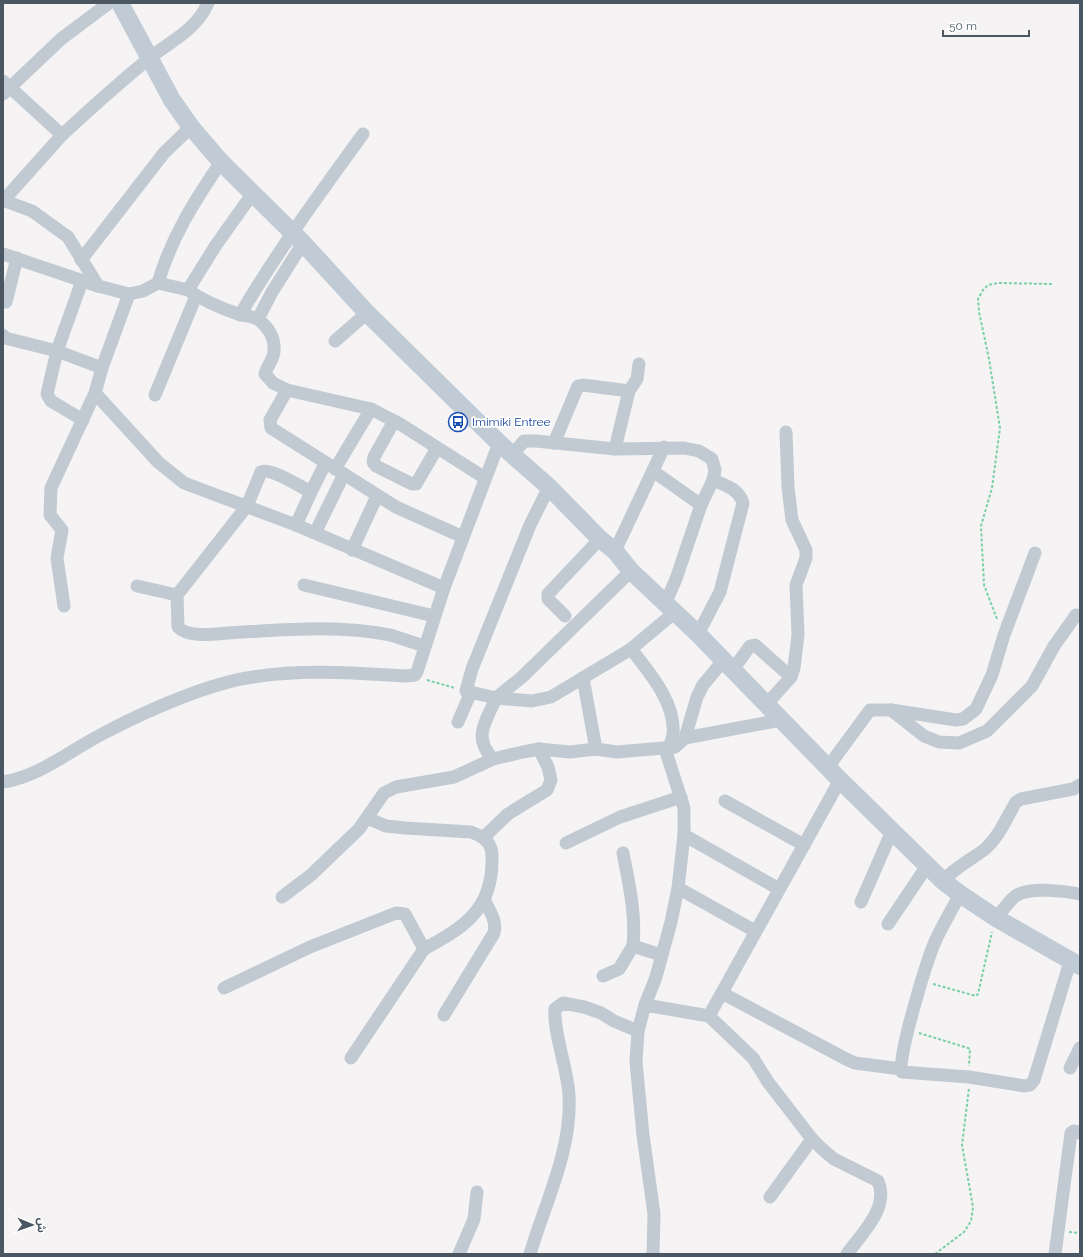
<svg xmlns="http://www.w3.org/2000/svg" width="1083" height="1257" font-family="Raleway,'Noto Sans Arabic',sans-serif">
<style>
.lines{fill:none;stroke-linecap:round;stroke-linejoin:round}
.path{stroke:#7ad0a6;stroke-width:2;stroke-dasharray:3 2;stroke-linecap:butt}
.street{stroke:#c1cad2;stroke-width:13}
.secondary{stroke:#c1cbd6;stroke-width:18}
.labels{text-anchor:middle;stroke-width:3.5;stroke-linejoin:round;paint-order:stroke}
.transit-label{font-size:12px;fill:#164399;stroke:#fff;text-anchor:start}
</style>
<rect width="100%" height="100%" fill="#f5f3f3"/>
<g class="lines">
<g class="path">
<polyline points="997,619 984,585 981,526 992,488 1000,428 989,359 979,312 978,299 983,290 988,285 998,283 1053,284"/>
<polyline points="427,680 455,688"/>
<polyline points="933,984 976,996 978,994 992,932"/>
<polyline points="919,1033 968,1048 970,1049 969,1066"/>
<polyline points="1069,1232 1080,1233"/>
<polyline points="935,1254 964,1232 971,1221 973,1207 962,1145 969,1088"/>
</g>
<g class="street">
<path d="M3,81l59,54c28,-26 56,-51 85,-75 22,-18 49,-29 61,-57"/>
<polyline points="3,94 61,39 109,3"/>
<polyline points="3,201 62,135"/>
<polyline points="5,201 32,211 68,237 98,286"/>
<polyline points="3,254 98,286 129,294 143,291 158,283 188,290 216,245 253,193"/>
<polyline points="81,260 164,153 191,127"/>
<path d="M158,283c13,-45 37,-83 63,-121"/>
<path d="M188,290c16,11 32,18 50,24 6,2 15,2 21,6 10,8 16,19 15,31 0,8 -7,15 -9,23l8,9 14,7 -17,30 1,8 125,79 67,30"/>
<polyline points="3,301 6,302 17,258"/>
<path d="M240,315c37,-63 80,-122 123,-181"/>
<polyline points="258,319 272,292 303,243"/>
<polyline points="3,335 5,338 57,351 82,281"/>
<polyline points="335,341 367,313"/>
<polyline points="287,390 371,409 400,424 485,478"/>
<polyline points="95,393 158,462 184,483 296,525 444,588 499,443"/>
<polyline points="155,395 196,296"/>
<polyline points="83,420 51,401 47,394 57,351 102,368"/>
<polyline points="394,421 374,457 373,462 376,466 412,484 416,484 437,448"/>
<polyline points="554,443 578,386 583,385 629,391"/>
<polyline points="615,449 629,391 637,379 639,364"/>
<polyline points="513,454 524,441 536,441 615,449 684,448 699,451 712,459 715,470 713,480 701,505 676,579 665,604"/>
<polyline points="335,469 371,409"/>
<polyline points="653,471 701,505"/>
<polyline points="549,487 530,525 472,669 466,691 496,698 522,677 631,571"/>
<polyline points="311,492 325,464"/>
<path d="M296,525l15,-33c-10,-5 -41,-25 -50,-20l-14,34 -70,89 1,32c10,11 36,7 50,6 53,-3 109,-9 162,2 11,3 23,8 35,11"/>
<polyline points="315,533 344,474"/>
<polyline points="352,550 377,496"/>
<polyline points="615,551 664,447"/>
<polyline points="304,585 434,616"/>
<polyline points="137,586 177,595"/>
<polyline points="64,606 57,558 62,530 50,515 51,488 95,393 102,368 129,294"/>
<polyline points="565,616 548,599 548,594 600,539"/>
<path d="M698,634l22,-42 23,-89c-4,-14 -18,-18 -30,-23"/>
<path d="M631,649c18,23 45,54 42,85 -1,8 -5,14 -6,21l17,53v27l-6,53 -7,34 -15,55 -11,28"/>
<polyline points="732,671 750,646 755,645 791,677"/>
<polyline points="583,678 596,749"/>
<polyline points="766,705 791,677 794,668 798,635 796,585 806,558 806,550 792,520 788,487 786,432"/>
<polyline points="891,710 956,720 963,719 976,709 992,675 1004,635 1035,553"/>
<polyline points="458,722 471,692"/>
<polyline points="685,738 781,720"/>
<path d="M493,759c-21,-22 -7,-37 3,-61l36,3 19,-4 80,-48 43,-36"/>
<polyline points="828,767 870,710 891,710 924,736 939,742 959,743 987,731 1032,686 1054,646 1076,615"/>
<path d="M3,782c38,-6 69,-33 103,-50 40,-21 103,-49 147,-55 51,-8 101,-4 152,-1l10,-1 2,-3 27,-84"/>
<polyline points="725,801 804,845"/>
<polyline points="684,835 779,889"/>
<polyline points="484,837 508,814 547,790 551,780 548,767 539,749"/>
<polyline points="566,843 620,817 681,797"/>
<path d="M623,853c6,31 13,61 10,93l28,9"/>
<path d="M943,881c12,-14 28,-21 42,-32 14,-12 22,-32 31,-47l5,-3 52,-10 7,-4"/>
<polyline points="678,888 755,931"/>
<path d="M960,894c-9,18 -21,36 -28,55 -6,16 -36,112 -30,123l67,5 56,9 5,-1 4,-5 36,-118"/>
<polyline points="282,897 311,875 359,829 384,793 396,787 454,777 493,759 523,752 539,749 570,752 596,749 617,752 675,747 685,738 697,697 703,685 723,661"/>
<polyline points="861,902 892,831"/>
<path d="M996,918c6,-6 14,-19 21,-23 14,-8 48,-4 63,-1"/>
<polyline points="888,924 927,866"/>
<polyline points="603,976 619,969 633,946"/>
<path d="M224,988l86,-41 86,-34 9,1 19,35c39,-21 68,-39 68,-88 1,-17 -5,-23 -21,-29l-66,-4 -19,-2 -19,-8"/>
<polyline points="722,993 846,1059 855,1063 901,1069"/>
<path d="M444,1015l50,-82c3,-12 -4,-21 -9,-32"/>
<polyline points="709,1016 840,780"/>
<polyline points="351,1058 424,949"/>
<polyline points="1070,1068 1080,1048"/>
<polyline points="770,1197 812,1139"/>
<polyline points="459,1254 474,1219 477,1192"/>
<path d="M530,1254c15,-51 42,-104 39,-158 -1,-27 -16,-63 -14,-87l8,-6 21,4 17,6 13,8 24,10"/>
<path d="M653,1254l1,-40 -11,-79 -7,-73 2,-31 7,-26 64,11 44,42 15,24 44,57 10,10 12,10 44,22c12,27 -17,53 -31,73"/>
<polyline points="1055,1254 1071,1133 1074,1131 1080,1133"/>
</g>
<polyline class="secondary" points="120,3 172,100 191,127 221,162 303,243 367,313 499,443 549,487 600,539 615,551 631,571 698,634 840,780 943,881 960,894 996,918 1080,966"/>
</g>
<defs>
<g id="bus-ring" transform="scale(1)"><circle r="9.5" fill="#fff" stroke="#1a4fb4" stroke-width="1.5"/><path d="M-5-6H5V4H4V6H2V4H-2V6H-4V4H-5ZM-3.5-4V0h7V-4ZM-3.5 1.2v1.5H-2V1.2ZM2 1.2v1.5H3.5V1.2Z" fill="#1a4fb4"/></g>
</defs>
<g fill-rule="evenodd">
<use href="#bus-ring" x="458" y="422"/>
</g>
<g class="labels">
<g class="transit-label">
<text x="472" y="426">Imimiki Entree</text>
</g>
</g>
<rect width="1083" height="1257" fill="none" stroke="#4a5661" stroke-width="8"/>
<g transform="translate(32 1225) rotate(92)" stroke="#ffffff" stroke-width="3" paint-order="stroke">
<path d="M0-3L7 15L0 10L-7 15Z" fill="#4a5661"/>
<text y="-6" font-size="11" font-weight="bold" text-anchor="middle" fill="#4a5661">ش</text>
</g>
<path d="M943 30v6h86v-6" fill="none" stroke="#4a5661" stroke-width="2"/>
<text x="949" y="30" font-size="12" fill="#4a5661" stroke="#ffffff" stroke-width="3" paint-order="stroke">50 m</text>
</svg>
